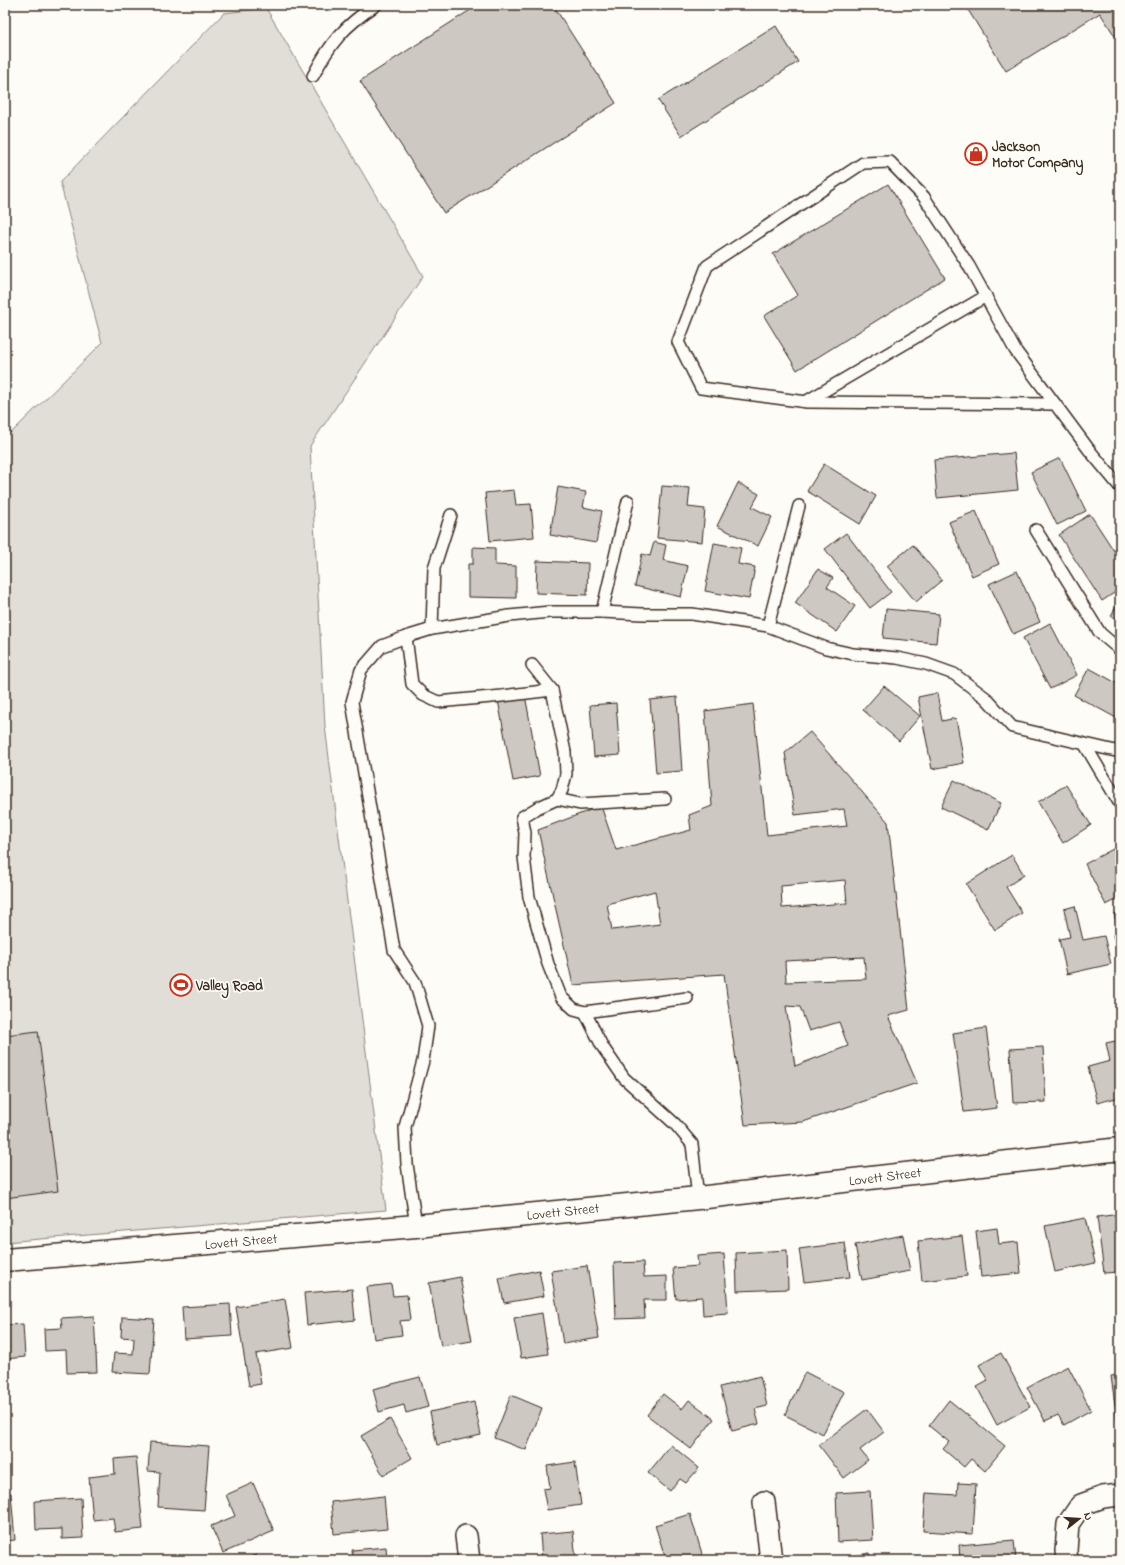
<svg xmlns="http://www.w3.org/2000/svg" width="1125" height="1565" font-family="'Indie Flower',sans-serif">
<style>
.green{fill:#e1ded7;stroke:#8e847a}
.building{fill:#cdc8c2;stroke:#3b2a1e;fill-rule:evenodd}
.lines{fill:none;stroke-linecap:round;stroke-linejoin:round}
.service-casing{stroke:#3b2a1e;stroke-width:14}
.minor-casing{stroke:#3b2a1e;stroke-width:24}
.tertiary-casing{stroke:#3b2a1e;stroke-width:25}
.service{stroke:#fdfcf7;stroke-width:11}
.minor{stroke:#fdfcf7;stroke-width:21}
.tertiary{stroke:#fdfcf7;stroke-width:22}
.labels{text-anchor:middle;stroke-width:3.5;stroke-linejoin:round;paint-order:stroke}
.poi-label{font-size:14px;font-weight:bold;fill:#3b2a1e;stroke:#fdfcf7;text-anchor:start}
.street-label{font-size:14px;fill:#3b2a1e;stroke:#fdfcf7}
</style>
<rect width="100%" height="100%" fill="#fdfcf7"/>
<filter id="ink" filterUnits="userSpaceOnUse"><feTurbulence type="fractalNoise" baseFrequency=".025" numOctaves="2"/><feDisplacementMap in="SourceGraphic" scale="8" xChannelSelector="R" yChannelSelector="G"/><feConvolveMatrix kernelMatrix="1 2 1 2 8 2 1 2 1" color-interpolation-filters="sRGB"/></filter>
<g filter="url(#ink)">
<polygon class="green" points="266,8 423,276 310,446 325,726 386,1210 5,1242 5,421 11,433 102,343 60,182 224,13"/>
<g class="building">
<polygon points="478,5 553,5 616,103 444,213 360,81"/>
<polygon points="965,5 1120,5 1120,33 1115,36 1100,13 1006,71"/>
<polygon points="776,26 798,62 681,136 658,100"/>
<polygon points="888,184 945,278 797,370 764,316 798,295 773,254"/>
<polygon points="1014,453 1018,490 937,498 934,460"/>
<polygon points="1060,458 1086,511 1057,525 1031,472"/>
<polygon points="824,464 876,496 860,524 807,491"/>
<polygon points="738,483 759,494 752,507 772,517 758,546 717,526"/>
<polygon points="662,486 690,488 688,507 705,509 702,542 657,538"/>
<polygon points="558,487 586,492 583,507 602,511 596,543 550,535"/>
<polygon points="514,490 516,505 531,504 534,537 490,541 485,493"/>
<polygon points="976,511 999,564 972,576 949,522"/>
<polygon points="1090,514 1120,560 1120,589 1102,601 1059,535"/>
<polygon points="846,533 891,592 870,608 825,549"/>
<polygon points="654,542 666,545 663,560 688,566 681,597 635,586 642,554 650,556"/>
<polygon points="714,543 741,548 738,564 755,567 749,599 705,591"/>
<polygon points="913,545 942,580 916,602 887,566"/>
<polygon points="473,547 495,548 495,565 516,566 516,598 468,597 468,564 473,564"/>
<polygon points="537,561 588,563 587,595 536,593"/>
<polygon points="818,569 833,578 827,587 855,606 837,632 795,603"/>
<polygon points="1017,571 1040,622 1013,634 989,584"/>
<polygon points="1120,599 1120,621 1111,616"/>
<polygon points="886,609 939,614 936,643 883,638"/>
<polygon points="1050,623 1077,675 1050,689 1023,638"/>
<polygon points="1089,668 1120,685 1120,720 1074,695"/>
<polygon points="884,686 920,716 899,741 863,710"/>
<polygon points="937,693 942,721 956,718 964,763 932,769 918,697"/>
<polygon points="525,695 540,776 513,781 498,700"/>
<polygon points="677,697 682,771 656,773 650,700"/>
<polygon points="616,703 620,755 594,757 590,705"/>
<path d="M753,704l14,131 80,-9 -3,-17 -49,6 -10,-62 25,-21 78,90 21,188 -21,6 29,67 -114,39 -58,3 -21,-151 -151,11 -35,-155 63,-24 15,44 75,-20 -2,-15 23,-9 -7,-95zM845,880l2,23 -65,5 -1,-22zM655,891l5,33 -48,6 -5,-26zM864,957l2,22 -80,3 -1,-21zM786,1006l14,1 9,24 30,-9 9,24 -53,20z"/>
<polygon points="954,780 1001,803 988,830 941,807"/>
<polygon points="1066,785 1091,825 1063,843 1038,802"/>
<polygon points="1113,849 1120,862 1120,898 1106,905 1085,864"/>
<polygon points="1012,855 1024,875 1006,887 1022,913 995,930 966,884"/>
<polygon points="1075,906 1083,940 1104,936 1111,964 1067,974 1059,939 1070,937 1064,909"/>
<polygon points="1120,912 1120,962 1113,935 1119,934 1114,914"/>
<polygon points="986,1028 997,1108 964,1112 953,1033"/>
<polygon points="38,1031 58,1191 5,1198 5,1035"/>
<polygon points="1120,1040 1120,1097 1097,1103 1088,1067 1110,1061 1106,1043"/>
<polygon points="1043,1047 1046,1102 1013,1103 1010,1049"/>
<polygon points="1120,1214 1120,1272 1104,1273 1097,1217"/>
<polygon points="1085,1218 1095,1263 1055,1272 1045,1226"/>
<polygon points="997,1228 999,1244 1018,1242 1021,1273 981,1277 976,1231"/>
<polygon points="903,1235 910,1271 862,1280 855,1245"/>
<polygon points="962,1236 967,1276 922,1281 918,1241"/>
<polygon points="845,1243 850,1277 804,1282 799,1249"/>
<polygon points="787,1250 788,1289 737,1291 736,1253"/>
<polygon points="724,1254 728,1313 703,1315 702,1297 676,1299 673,1268 698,1266 697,1256"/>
<polygon points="643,1262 644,1277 667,1276 667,1300 644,1300 645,1318 616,1319 614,1263"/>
<polygon points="587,1266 599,1338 563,1344 551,1271"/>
<polygon points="539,1270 544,1296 504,1303 499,1278"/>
<polygon points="460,1277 472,1341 441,1346 429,1283"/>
<polygon points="391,1284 393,1296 407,1295 410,1320 400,1321 402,1335 374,1339 367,1287"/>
<polygon points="352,1289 355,1320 307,1325 304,1293"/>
<polygon points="285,1299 293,1348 256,1354 261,1384 249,1386 236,1307"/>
<polygon points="230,1304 232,1336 184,1339 182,1307"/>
<polygon points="542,1313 548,1354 521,1358 514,1318"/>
<polygon points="94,1316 97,1372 67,1373 66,1350 45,1351 44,1329 62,1328 61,1318"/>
<polygon points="122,1317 154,1319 150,1374 112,1372 114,1353 133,1354 134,1338 121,1337"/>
<polygon points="23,1324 25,1357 5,1359 5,1325"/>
<polygon points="1001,1353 1030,1407 997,1425 977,1387 988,1381 979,1365"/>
<polygon points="1068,1366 1091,1410 1064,1425 1058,1415 1045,1421 1027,1387"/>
<polygon points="805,1372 844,1392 823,1434 785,1415"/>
<polygon points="1120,1375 1120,1426 1118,1427 1111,1376"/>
<polygon points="760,1376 767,1406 755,1409 759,1424 732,1431 720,1387"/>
<polygon points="420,1377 428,1407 406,1413 404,1405 379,1412 373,1389"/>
<polygon points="663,1394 682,1409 689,1400 714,1419 691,1449 647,1415"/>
<polygon points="511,1395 542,1408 526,1450 494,1438"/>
<polygon points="949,1400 1005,1446 985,1471 971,1459 964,1467 943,1449 949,1442 929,1426"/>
<polygon points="474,1402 481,1435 437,1445 430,1412"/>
<polygon points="867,1409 884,1432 860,1450 868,1460 844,1478 819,1445"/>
<polygon points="390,1419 412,1458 383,1475 361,1436"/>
<polygon points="150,1442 209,1446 204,1510 158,1507 160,1472 148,1471"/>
<polygon points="671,1445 699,1468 686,1483 680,1479 670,1491 648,1473"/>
<polygon points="136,1457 143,1529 115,1532 113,1518 93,1520 89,1477 115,1474 114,1459"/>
<polygon points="575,1462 581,1505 547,1510 543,1489 550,1488 547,1466"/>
<polygon points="253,1483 274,1531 223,1553 211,1526 235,1516 226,1495"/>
<polygon points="958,1483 976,1484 973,1534 923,1531 926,1493 957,1495"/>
<polygon points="870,1491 873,1540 838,1542 836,1493"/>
<polygon points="5,1493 11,1493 15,1540 5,1541"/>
<polygon points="384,1496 387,1529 334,1534 331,1502"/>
<polygon points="81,1498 83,1538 62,1539 62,1529 36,1530 35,1501"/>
<polygon points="690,1514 703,1557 693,1560 666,1560 655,1525"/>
<polygon points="573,1531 576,1560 542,1560 540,1534"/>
<polygon points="1014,1540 1016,1560 960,1560 959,1545"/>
<polygon points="386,1547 387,1560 353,1560 352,1550"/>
<polygon points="869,1553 871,1560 840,1560 840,1559"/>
<polygon points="256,1555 258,1560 241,1560"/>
</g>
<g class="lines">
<g class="service-casing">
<g id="service">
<path d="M313,76c17,-33 32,-51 63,-71"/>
<polyline points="807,401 986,296"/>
<polyline points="1055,404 807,402 701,388 678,342 707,266 863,163 890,162 924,197 969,266 1015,350 1090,451 1120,487"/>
<polyline points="1036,530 1100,633 1120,650"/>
<polyline points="602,612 628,501"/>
<polyline points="768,626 799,506"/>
<polyline points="432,629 434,568 451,515"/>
<polyline points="406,637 412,684 423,695 438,702 502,696 552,690"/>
<polyline points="532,665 552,690 565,752 566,774 562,790 557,799 537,808 522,817 525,833 524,857 529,897 548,964 561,997 574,1009 585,1012 602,1046 624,1078 675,1124 692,1144 698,1198"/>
<polyline points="1085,745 1120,804"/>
<polyline points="557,799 580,804 665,799"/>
<polyline points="585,1012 687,998"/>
<polyline points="416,1226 407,1164 405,1127 423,1061 428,1026 415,982 394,950 352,702 361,670 382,646 406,637 432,629 509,616 550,612 602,612 642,614 692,614 768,626 826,648 853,654 897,658 926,664 954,674 986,698 1012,727 1120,752"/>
</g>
</g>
<g class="minor-casing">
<g id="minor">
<polyline points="764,1502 771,1560"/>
<polyline points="466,1536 469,1560"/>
<polyline points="1067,1560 1066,1551 1068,1524 1081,1505 1103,1497 1120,1495"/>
</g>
</g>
<g class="tertiary-casing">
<polyline id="tertiary" points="5,1260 416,1226 698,1198 1120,1149"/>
</g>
<use href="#service" class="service"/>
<use href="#minor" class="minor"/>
<use href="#tertiary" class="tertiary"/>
</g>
</g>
<defs>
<g id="shop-ring" transform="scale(1.15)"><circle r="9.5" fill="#fdfcf7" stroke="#c8321e" stroke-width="1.5"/><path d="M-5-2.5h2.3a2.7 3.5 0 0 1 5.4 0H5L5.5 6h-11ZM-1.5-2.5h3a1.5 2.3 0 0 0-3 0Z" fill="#c8321e"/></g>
<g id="stadium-ring" transform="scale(1.15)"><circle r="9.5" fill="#fdfcf7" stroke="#c8321e" stroke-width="1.5"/><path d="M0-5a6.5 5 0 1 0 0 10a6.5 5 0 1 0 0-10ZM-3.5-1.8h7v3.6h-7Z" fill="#c8321e"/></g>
</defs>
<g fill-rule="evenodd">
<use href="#shop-ring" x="976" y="154"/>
<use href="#stadium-ring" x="181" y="985"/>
</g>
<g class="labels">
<g class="poi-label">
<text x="992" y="151">Jackson<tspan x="992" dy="16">Motor Company</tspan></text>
<text x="196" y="990">Valley Road</text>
</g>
<g class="street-label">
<text transform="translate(885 1176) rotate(-7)" y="5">Lovett Street</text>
<text transform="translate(563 1211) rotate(-6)" y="5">Lovett Street</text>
<text transform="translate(241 1241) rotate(-5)" y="5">Lovett Street</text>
</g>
</g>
<rect width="1125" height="1565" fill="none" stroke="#fdfcf7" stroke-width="20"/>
<rect x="10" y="10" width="1105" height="1545" fill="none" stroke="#3b2a1e" stroke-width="1.5" filter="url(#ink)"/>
<g transform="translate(1079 1519) rotate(73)" stroke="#fdfcf7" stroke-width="3" paint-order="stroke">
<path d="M0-3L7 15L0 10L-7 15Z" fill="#3b2a1e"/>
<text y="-6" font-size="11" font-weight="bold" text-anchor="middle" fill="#3b2a1e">N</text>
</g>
</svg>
